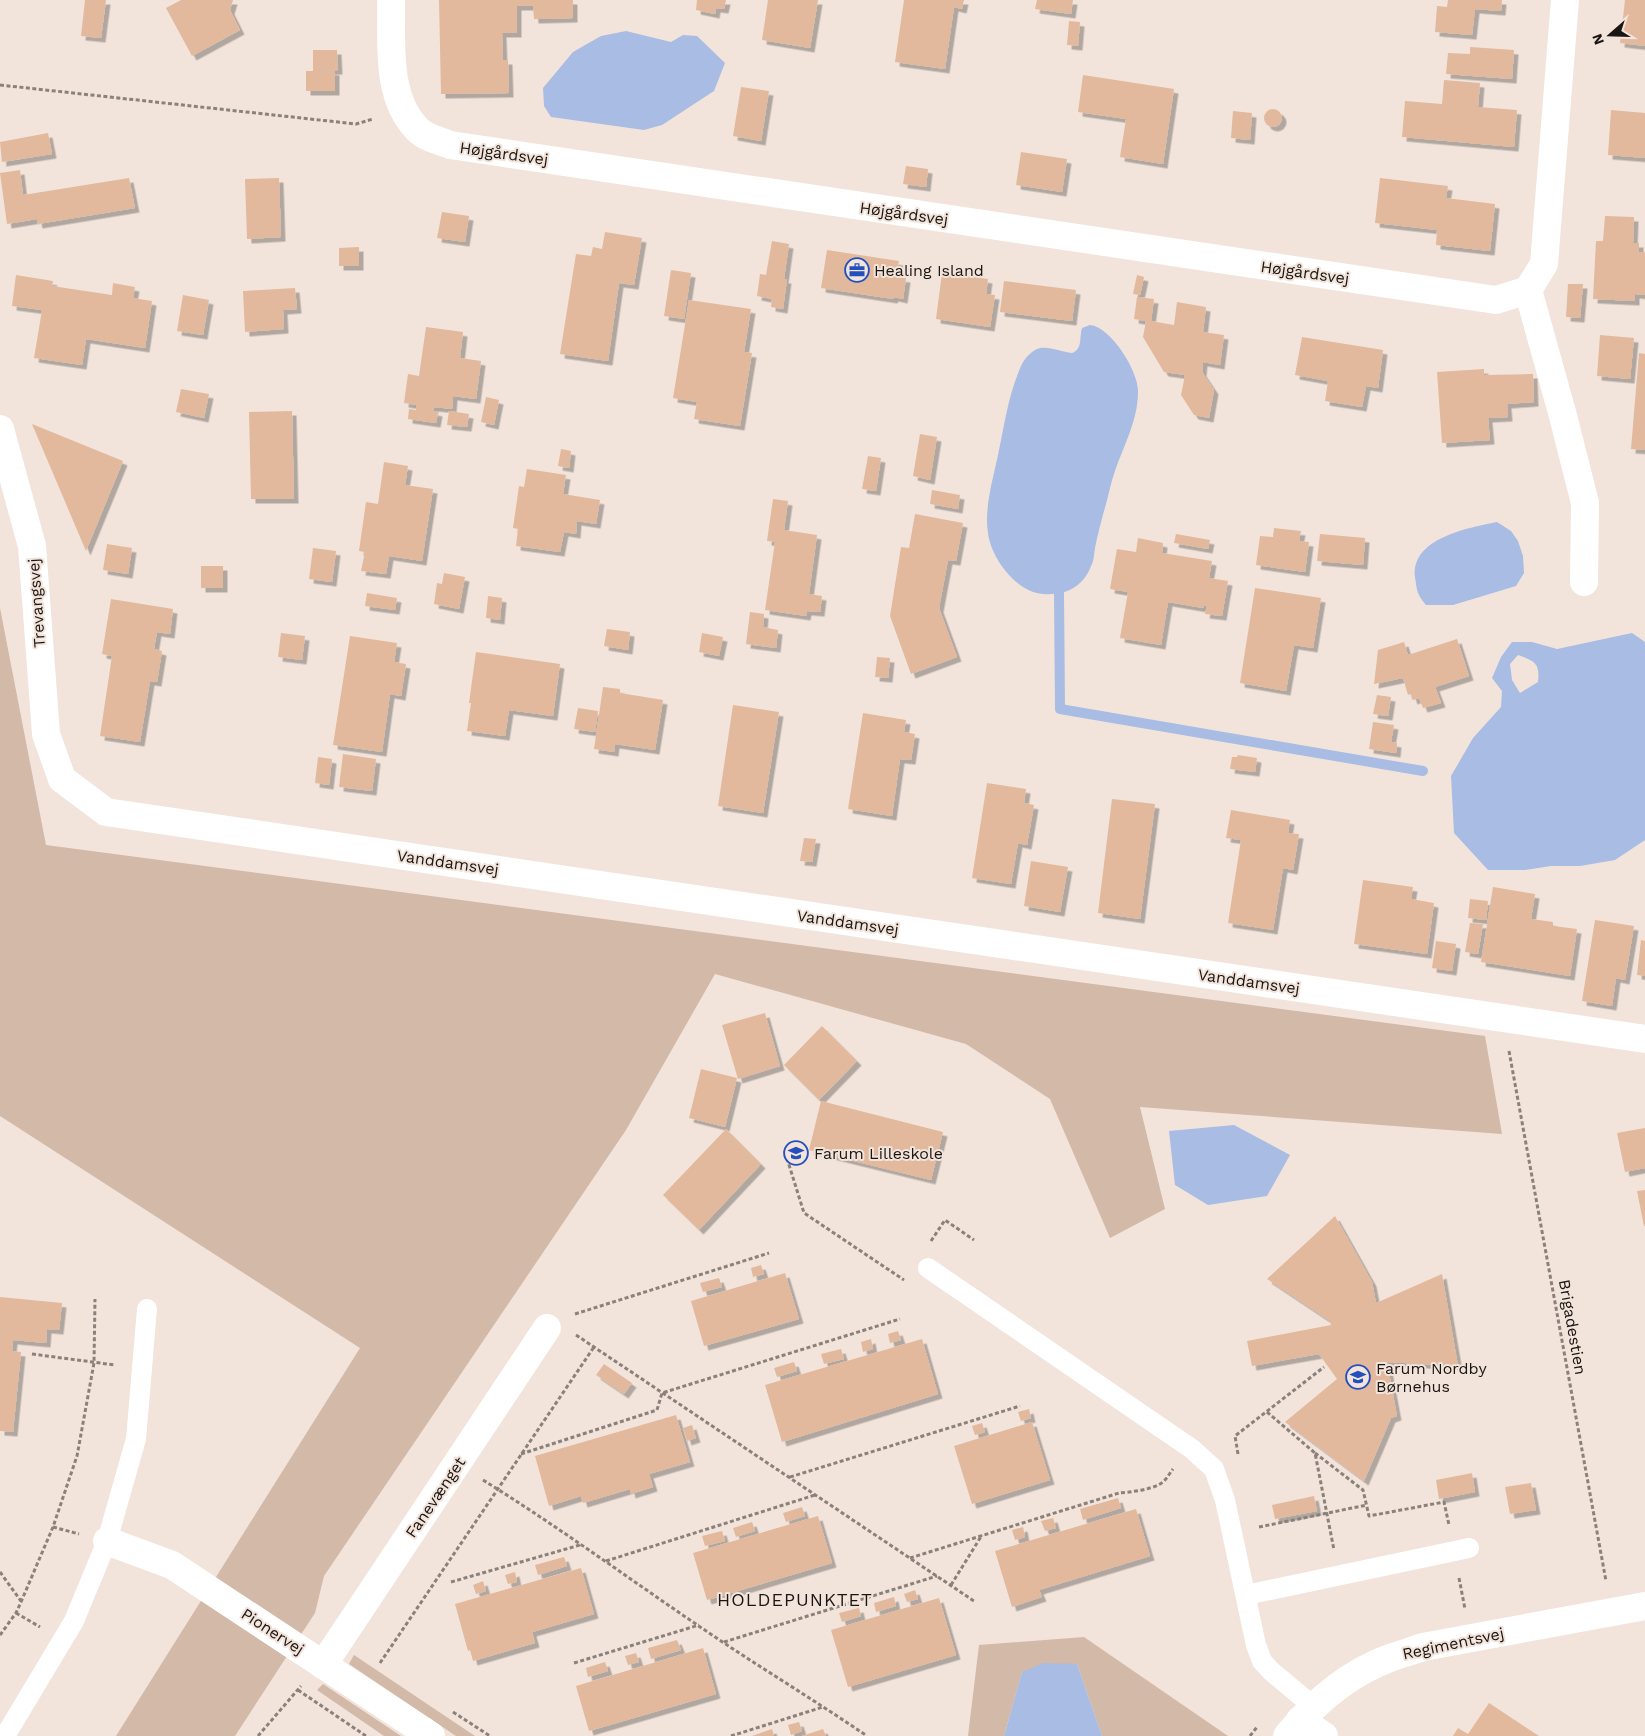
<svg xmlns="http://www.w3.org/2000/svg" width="1645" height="1736" font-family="'Work Sans',sans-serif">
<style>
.green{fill:#d2b9a8}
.water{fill:#a8bce4;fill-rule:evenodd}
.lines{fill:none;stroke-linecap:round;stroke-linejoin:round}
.stream{stroke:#a8bce4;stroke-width:10}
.building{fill:#e2b99d;filter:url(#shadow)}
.path{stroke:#8b817b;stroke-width:3;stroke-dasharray:4 2.5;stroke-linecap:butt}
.lane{stroke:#fff;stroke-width:20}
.street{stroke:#fff;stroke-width:28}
.secondary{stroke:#fff;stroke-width:28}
.labels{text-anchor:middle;stroke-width:4;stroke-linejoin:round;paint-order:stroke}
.street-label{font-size:16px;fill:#1a1612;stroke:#f2e4db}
.poi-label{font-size:16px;fill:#1a1612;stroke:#f2e4db;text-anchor:start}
.neighbourhood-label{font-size:18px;letter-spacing:1px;fill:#1a1612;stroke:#f2e4db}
</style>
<defs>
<filter id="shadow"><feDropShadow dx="4.5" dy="4.5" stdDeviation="0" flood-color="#0004"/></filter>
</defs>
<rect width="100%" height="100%" fill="#f2e4db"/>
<g class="green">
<polygon points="0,608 46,845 1485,1036 1502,1134 1140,1107 1165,1209 1110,1238 1050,1099 966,1044 715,974 626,1130 324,1576 315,1613 235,1736 116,1736 360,1348 0,1116"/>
<polygon points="1084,1637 1228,1736 1102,1736 1077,1664 1022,1672 1004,1736 968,1736 979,1645"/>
<polygon points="354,1655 475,1736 456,1736 349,1664"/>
<polygon points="323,1684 401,1736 384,1736 317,1690"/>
</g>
<g class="water">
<polygon points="626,31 671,42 683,35 697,36 725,63 714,91 662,125 644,130 551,117 544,106 543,88 573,52 601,36"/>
<path d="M1090,325c21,2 49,47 48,67 0,28 -14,53 -23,79 -4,11 -6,22 -9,33 -4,14 -8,29 -11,44 -1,6 -1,13 -4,18 -2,6 -6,12 -10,16 -9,10 -25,13 -38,12 -27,-2 -52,-36 -55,-61 -4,-24 5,-54 10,-78 6,-28 10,-58 21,-84 3,-9 8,-16 16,-21 10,-6 25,2 37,3 11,-4 7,-15 10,-25z"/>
<path d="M1497,522l14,9 7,10 5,15 1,17 -8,13 -63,19h-27c-9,-11 -9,-14 -11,-28 -4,-39 53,-49 82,-55z"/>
<path d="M1632,633l13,9v198l-30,20 -35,6h-29l-26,4h-37l-34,-37 -3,-57 22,-38 28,-31 1,-16 -10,-13 9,-21 11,-15h20l25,7zM1518,655c17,6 22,8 20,27l-18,11 -8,-13 -2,-16z"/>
<polygon points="1234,1125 1290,1155 1267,1196 1208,1205 1175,1185 1169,1131"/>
<polygon points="1044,1663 1077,1664 1102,1736 1004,1736 1022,1672"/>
</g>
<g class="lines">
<polyline class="stream" points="1059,593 1060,709 1423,771"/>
</g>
<g class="building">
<polygon points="85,0 106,0 101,38 81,36"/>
<polygon points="181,0 233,0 230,10 240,30 192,56 166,8"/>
<polygon points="439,0 573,0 573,18 534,19 533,6 517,6 517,33 502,33 503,60 508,60 509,93 441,94"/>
<polygon points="697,0 726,0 724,9 716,8 715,14 696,10"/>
<polygon points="768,0 818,0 810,48 762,40"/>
<polygon points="904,0 964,0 962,9 954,7 945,69 895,62"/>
<polygon points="1037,0 1073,0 1071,14 1035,9"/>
<polygon points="1448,0 1502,0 1501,11 1475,9 1472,35 1435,32 1437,6 1447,7"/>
<polygon points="1625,0 1645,0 1645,46 1620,43"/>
<polygon points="1069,21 1080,22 1078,46 1067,45"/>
<polygon points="1470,47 1514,50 1512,79 1446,74 1448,53 1470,54"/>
<polygon points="313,50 337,50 338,70 317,71 335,71 335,91 306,91 306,71 313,71"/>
<polygon points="1083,75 1174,89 1163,164 1120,157 1126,119 1078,112"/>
<polygon points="1444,80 1480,83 1478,107 1517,110 1514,147 1402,137 1405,101 1442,104"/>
<polygon points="741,87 769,91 761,141 733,136"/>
<circle cx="1273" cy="118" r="9"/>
<polygon points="1611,110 1645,113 1645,158 1608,155"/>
<polygon points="1233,111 1252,113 1250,140 1231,138"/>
<polygon points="48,133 52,154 2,162 0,142"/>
<polygon points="1021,152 1067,159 1062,192 1016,185"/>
<polygon points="906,166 928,169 926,187 903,184"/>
<polygon points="20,170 23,195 129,178 135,208 38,224 37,219 7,224 0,173"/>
<polygon points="279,178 281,237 247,239 245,179"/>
<polygon points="1380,178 1448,186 1446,198 1495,204 1490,251 1436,245 1437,230 1375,223"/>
<polygon points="442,212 469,216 465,242 437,238"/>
<polygon points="1605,216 1634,217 1633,243 1639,243 1639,252 1645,252 1645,295 1635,294 1635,301 1593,299 1596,241 1603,241"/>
<polygon points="605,232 642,238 634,285 619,283 608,361 560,354 576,254 591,256 593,247 602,249"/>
<polygon points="772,241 789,244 784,279 787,279 783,309 771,307 772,299 757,296 760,274 766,275"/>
<polygon points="359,247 359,266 339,266 339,248"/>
<polygon points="827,250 899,261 896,277 906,278 903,299 894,297 893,299 821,288"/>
<polygon points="671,270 691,273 684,319 664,316"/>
<polygon points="942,273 988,279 986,294 995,295 990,327 936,319"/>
<polygon points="16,275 53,281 52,286 112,295 113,283 135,287 133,298 152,301 145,348 86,339 82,365 34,358 42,310 12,306"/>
<polygon points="1137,275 1144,277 1140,295 1133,294"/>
<polygon points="1004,281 1076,290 1072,321 1000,312"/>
<polygon points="1568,284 1583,284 1580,318 1566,317"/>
<polygon points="295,288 297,309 283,310 284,329 245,332 243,291"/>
<polygon points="183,295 209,300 203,335 177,331"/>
<polygon points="1137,297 1154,299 1151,321 1174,325 1177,302 1206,307 1203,332 1224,335 1220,365 1203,362 1202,372 1214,390 1209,418 1194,415 1181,395 1185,375 1164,372 1143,337 1146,321 1134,319"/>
<polygon points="689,300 751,309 744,352 752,353 740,426 694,419 697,402 673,398"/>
<polygon points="426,327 463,332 460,358 481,361 476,399 453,396 452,409 434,407 433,411 438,412 436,423 408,419 409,409 416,410 417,405 404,403 408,374 419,376"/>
<polygon points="1600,335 1634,338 1630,379 1597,376"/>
<polygon points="1302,337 1383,350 1378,388 1366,386 1362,407 1325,401 1328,381 1295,375"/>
<polygon points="1639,353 1645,354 1645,450 1631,449"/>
<polygon points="1484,369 1484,375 1533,374 1534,402 1507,404 1508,417 1488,418 1490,440 1442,443 1437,372"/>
<polygon points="181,389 209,394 204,418 176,412"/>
<polygon points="486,397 499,400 494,425 481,422"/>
<polygon points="292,411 294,499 251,499 249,412"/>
<polygon points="449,411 469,414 467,427 447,425"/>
<polygon points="32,424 123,461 86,551"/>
<polygon points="920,434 937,437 930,480 913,476"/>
<polygon points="561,449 571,451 569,468 558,466"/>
<polygon points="868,456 881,458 876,491 862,489"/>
<polygon points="384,462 408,466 405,485 433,489 422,561 389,556 386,574 361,571 365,552 359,551 366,502 378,504"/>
<polygon points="527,469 566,475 563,494 600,500 596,524 577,521 576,534 564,532 560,552 516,546 518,529 513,528 519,486 524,487"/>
<polygon points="932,490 960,495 958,509 930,504"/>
<polygon points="773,499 788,501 784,530 817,535 809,594 822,596 820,612 807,611 806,616 765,610 775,542 767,541"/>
<polygon points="915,514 963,523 956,561 948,560 939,608 957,657 911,674 890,616 901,547 909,548"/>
<polygon points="1274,528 1301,531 1299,541 1309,542 1305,572 1256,565 1260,536 1273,537"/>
<polygon points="1176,534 1210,540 1208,549 1174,543"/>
<polygon points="1320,534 1365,538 1363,565 1317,561"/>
<polygon points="1138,538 1163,543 1162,553 1212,561 1209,578 1228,581 1222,616 1205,614 1207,606 1204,605 1203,608 1168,602 1161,645 1120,638 1128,592 1110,589 1117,549 1136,552"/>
<polygon points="107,544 132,548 128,574 103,570"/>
<polygon points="313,548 336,551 332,582 309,579"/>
<rect x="201" y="566" width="22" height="22"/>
<polygon points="444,573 465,577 459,609 434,604 437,583 442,584"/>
<polygon points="1255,588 1321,598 1313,648 1294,645 1286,691 1240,683"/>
<polygon points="367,593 397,598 395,610 365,606"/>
<polygon points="488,596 502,598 500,620 486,618"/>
<polygon points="111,599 173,609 170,634 157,632 154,649 162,651 157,682 150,681 140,742 100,736 112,656 102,654"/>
<polygon points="750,612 764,614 763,627 778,630 776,648 746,644"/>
<polygon points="607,629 630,632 628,650 604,646"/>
<polygon points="281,633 305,636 302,660 278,657"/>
<polygon points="702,633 723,637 719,656 699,652"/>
<polygon points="350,636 397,643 394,662 406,664 401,696 390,694 382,752 333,745"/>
<polygon points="1457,639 1469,676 1435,687 1441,703 1423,708 1419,698 1413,700 1411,694 1408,695 1403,678 1374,684 1378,650 1404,642 1408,655"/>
<polygon points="476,652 560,664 553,716 509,710 505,736 467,731 471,703 469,703"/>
<polygon points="877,657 890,658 888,678 875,677"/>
<polygon points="603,687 620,689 620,693 663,700 655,750 615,744 614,752 594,749"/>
<polygon points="1377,695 1391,697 1388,716 1373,714"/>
<polygon points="733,705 779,712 763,813 718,806"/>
<polygon points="578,708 598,711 595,732 574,729"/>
<polygon points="863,713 906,720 904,732 915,734 911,760 900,759 892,816 848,809"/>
<polygon points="1373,722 1394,725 1391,742 1397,743 1396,753 1369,749"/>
<polygon points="343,754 376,759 372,791 339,787"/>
<polygon points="1238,755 1257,758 1255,772 1230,769 1232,757 1237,757"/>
<polygon points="318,757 332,759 329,785 315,783"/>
<polygon points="987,783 1026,789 1024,803 1034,805 1027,845 1018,843 1011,884 972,878"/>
<polygon points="1112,799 1155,804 1140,919 1098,913"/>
<polygon points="1231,810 1290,820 1288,833 1299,834 1293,870 1283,868 1273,930 1228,923 1241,840 1226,838"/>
<polygon points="804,838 816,839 812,862 800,861"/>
<polygon points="1031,861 1068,867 1060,912 1024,906"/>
<polygon points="1363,880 1413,887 1411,899 1434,903 1427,954 1354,944"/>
<polygon points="1493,887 1535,894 1531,919 1553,922 1553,926 1577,929 1570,976 1481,962"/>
<polygon points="1470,899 1488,901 1486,920 1468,918"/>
<polygon points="1595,920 1634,926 1625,980 1616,978 1612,1006 1582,1001"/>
<polygon points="1470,923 1483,924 1478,954 1465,952"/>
<polygon points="1641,940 1645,941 1645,976 1637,975"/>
<polygon points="1436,941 1456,944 1452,971 1432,968"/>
<polygon points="765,1013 780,1066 738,1079 722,1025"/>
<polygon points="822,1026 857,1061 819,1100 784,1065"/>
<polygon points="701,1069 737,1078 725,1127 689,1118"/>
<polygon points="821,1101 943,1132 931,1180 809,1150"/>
<polygon points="1645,1128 1645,1168 1625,1172 1617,1133"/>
<polygon points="726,1129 761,1164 699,1230 663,1195"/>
<polygon points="1645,1190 1645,1226 1644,1226 1637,1191"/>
<polygon points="1335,1216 1372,1282 1376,1303 1442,1274 1458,1366 1387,1362 1397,1416 1391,1418 1364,1481 1285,1422 1337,1379 1319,1354 1252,1366 1247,1341 1331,1325 1330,1321 1267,1279"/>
<polygon points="761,1265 764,1274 753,1277 751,1268"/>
<polygon points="785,1273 799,1319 704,1346 691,1301"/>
<polygon points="719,1278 722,1287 703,1292 700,1283"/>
<polygon points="0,1297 62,1303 59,1330 47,1329 46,1343 13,1340 12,1351 21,1352 13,1432 0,1431"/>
<polygon points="898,1331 901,1340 890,1343 888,1334"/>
<polygon points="871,1339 873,1349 863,1352 861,1342"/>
<polygon points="922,1339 938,1394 782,1442 765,1385"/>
<polygon points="841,1349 844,1359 824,1364 821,1354"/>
<polygon points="794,1362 797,1371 777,1377 774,1368"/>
<polygon points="604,1364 632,1383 624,1394 596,1375"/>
<polygon points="1029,1409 1031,1418 1021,1421 1018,1412"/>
<polygon points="676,1415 690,1462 649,1474 653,1487 631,1494 630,1489 583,1503 581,1496 549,1506 535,1456"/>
<polygon points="1032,1422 1050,1480 972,1504 954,1446"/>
<polygon points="982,1423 985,1432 975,1435 972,1426"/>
<polygon points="692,1425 696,1438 687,1441 683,1428"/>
<polygon points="1472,1473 1475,1492 1439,1499 1436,1480"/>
<polygon points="1531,1483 1536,1510 1510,1514 1505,1487"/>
<polygon points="1314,1496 1317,1511 1275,1519 1272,1505"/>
<polygon points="1118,1498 1121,1508 1083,1520 1080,1509"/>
<polygon points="802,1507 805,1516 786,1522 783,1513"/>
<polygon points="1136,1509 1150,1556 1039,1590 1042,1597 1012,1607 995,1551"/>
<polygon points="818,1516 832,1563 707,1600 693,1553"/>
<polygon points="1053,1518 1056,1528 1045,1531 1041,1521"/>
<polygon points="752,1522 755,1531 736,1537 733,1528"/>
<polygon points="1023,1527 1025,1537 1015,1540 1012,1530"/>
<polygon points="722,1531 725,1541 705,1546 702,1536"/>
<polygon points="564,1557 567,1566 538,1575 535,1565"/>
<polygon points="581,1568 594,1614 532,1632 535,1643 473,1661 470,1650 468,1651 455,1604"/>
<polygon points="515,1572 517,1582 508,1584 505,1575"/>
<polygon points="483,1581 486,1591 476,1594 473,1585"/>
<polygon points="915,1590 918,1599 907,1602 904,1594"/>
<polygon points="894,1597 896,1606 876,1612 874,1603"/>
<polygon points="939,1598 956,1655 848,1687 831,1630"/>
<polygon points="859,1608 861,1616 842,1622 839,1613"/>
<polygon points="677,1640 681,1650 651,1659 648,1648"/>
<polygon points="703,1648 716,1694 589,1731 576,1686"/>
<polygon points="636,1653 639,1662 628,1665 625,1656"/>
<polygon points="605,1662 608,1671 588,1677 586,1668"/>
<polygon points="1489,1703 1539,1736 1453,1736 1458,1728 1468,1734"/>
<polygon points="799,1722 802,1731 791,1735 788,1725"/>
<polygon points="772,1729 774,1736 752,1736"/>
<polygon points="823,1729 826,1736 802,1736"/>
</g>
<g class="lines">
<g class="path">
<polyline points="0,85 356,124 373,119"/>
<polyline points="1509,1051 1606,1581"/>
<polyline points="785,1152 804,1213 904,1280"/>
<polyline points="931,1241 945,1220 974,1240"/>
<polyline points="575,1314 769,1253"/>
<polyline points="576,1335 974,1601"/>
<polyline points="32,1354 115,1365"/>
<polyline points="1267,1412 1315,1453 1334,1550"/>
<polyline points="1315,1453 1363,1490 1369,1516 1444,1502 1449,1525"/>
<polyline points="521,1454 657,1410 662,1393 900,1319"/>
<polyline points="1238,1454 1235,1436 1324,1367"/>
<polyline points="790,1477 1020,1406"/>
<path d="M483,1480c82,51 160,109 241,163 47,31 96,61 143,93"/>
<polyline points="53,1527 79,1534"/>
<polyline points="1259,1527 1367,1505"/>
<path d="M910,1558l209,-65c12,-1 30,-3 41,-9 6,-3 9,-10 13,-15"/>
<polyline points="606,1561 815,1495"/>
<polyline points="0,1572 21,1601"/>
<polyline points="1459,1578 1465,1609"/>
<polyline points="451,1582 580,1545"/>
<polyline points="951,1585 982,1535"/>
<polyline points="16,1613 40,1627"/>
<polyline points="0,1635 16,1613 21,1602 53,1527 77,1456 94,1363 95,1299"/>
<polyline points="724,1642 937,1576"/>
<polyline points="380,1663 594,1347"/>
<polyline points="574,1663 699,1625"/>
<polyline points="298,1690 366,1736"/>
<polyline points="453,1712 490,1736"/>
<polyline points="258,1736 301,1686"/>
<polyline points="731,1736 823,1707"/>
<polyline points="1250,1736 1257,1727"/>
</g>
<g class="lane">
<polyline points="928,1268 1192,1449 1214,1469 1225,1500 1256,1645 1262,1661 1271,1671 1314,1707"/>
<polyline points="1246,1595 1469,1548"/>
<polyline points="5,1736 74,1621 107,1541 136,1439 147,1309"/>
</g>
<g class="street">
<path d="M391,0c1,43 -6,97 27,130 8,8 23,11 32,15l1046,155 32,-10 16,-26 21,-264"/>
<polyline points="1528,290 1563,416 1585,503 1584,582"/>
<polyline points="62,779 106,812 1645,1039"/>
<polyline points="107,1541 172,1565 431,1736"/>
<polyline points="323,1665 547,1328"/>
<polyline points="1300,1720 1324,1736"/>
<path d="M1287,1736c27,-33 62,-63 103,-78 11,-4 22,-7 33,-11l222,-41"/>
</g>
<polyline class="secondary" points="0,429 32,546 46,734 62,779"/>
</g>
<defs>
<g id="office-ring" transform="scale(1.25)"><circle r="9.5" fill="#f2e4db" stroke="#2450be" stroke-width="1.5"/><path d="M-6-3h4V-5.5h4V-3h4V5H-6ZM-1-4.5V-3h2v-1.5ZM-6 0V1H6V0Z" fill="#2450be"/></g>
<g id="school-ring" transform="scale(1.25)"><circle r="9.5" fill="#f2e4db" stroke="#2450be" stroke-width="1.5"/><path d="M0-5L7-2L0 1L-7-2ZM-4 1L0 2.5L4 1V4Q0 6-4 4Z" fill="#2450be"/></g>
</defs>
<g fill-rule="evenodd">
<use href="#office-ring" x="857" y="270"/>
<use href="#school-ring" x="796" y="1153"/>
<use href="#school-ring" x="1358" y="1377"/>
</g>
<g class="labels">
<g class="street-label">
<text transform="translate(504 153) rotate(8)" y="6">Højgårdsvej</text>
<text transform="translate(904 213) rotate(8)" y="6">Højgårdsvej</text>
<text transform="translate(1305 272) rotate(8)" y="6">Højgårdsvej</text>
<text transform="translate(36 603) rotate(-94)" y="6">Trevangsvej</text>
<text transform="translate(448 862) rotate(8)" y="6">Vanddamsvej</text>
<text transform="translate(848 922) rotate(8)" y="6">Vanddamsvej</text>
<text transform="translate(1249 981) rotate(8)" y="6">Vanddamsvej</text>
<text transform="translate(1573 1327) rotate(80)" y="6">Brigadestien</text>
<text transform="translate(435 1497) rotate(-56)" y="6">Fanevænget</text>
<text transform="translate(273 1631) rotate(33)" y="6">Pionervej</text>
<text transform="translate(1453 1643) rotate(-12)" y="6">Regimentsvej</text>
</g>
<g class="poi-label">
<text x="874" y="276">Healing Island</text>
<text x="814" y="1159">Farum Lilleskole</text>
<text x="1376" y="1374">Farum Nordby<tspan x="1376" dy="18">Børnehus</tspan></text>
</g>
<g class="neighbourhood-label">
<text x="795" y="1606">HOLDEPUNKTET</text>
</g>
</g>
<g transform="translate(1610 35) rotate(250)" stroke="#f2e4db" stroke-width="4" paint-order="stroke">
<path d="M0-4L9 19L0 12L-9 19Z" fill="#1a1612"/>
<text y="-8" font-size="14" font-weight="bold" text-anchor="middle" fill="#1a1612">N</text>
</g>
</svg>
